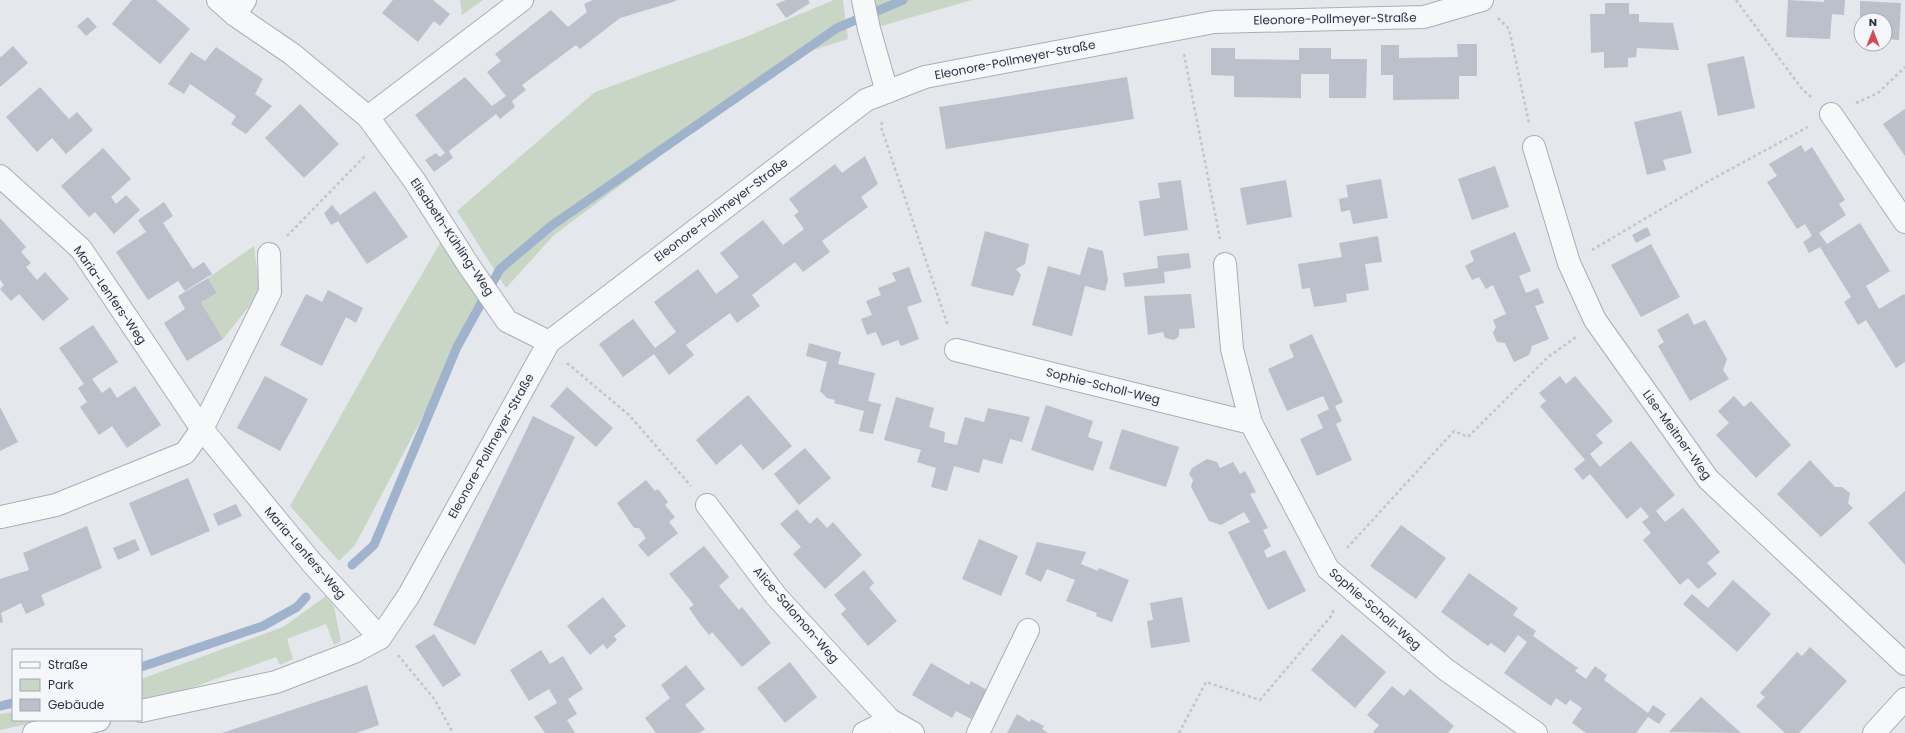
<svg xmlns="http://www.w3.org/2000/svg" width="1905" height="733" font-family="Poppins,sans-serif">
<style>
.green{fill:#c9d6c5}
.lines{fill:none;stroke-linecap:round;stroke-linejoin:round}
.stream{stroke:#9fb4cc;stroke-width:9}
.building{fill:#bbc0ca}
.minor-casing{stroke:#a9aeb7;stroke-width:24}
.path{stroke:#c2c5cb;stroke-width:2.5;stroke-dasharray:3 3;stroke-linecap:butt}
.minor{stroke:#f7f8fa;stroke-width:22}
.labels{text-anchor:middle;stroke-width:3;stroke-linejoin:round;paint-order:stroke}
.street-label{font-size:12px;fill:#2b3445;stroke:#f4f6f9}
</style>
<rect width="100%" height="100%" fill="#e4e7ec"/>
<g class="green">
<polygon points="460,0 483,0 462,15"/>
<polygon points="834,0 843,0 848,39 794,56 554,235 506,288 457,211 595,92 743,38"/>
<polygon points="869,0 972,0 874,28"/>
<polygon points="442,240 483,303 355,545 339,561 290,506 388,332"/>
<polygon points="254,246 260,293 223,339 201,302 217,293 208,278"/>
<polygon points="326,596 334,607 341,641 334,645 326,624 287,639 293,659 280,665 276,657 172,695 171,692 141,699 141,679 283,627"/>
<polygon points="13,712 13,720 45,720 0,730 0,714"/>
</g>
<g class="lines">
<g class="stream">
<polyline points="352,565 374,545 457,347 500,269 551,226 837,28 903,0"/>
<polyline points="141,667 263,626 297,607 306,597"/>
<polyline points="0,706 13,703"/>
</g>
</g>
<g class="building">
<polygon points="132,0 156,0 190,29 160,64 112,24"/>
<polygon points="393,0 433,0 450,14 440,26 434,21 418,42 382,13"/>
<polygon points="593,0 676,0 676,1 620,18 580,49 576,45 522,85 526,90 512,101 515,107 500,119 496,114 449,151 453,158 434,172 425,160 436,153 440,157 445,153 415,115 465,77 492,106 506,96 487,72 501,61 495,54 551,10 568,27 587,12 584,4"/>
<polygon points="786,0 808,0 810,3 786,18 776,4"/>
<polygon points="1788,0 1824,2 1824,0 1845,0 1844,15 1832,14 1830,39 1786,37"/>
<polygon points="1860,1 1901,3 1899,40 1885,39 1885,20 1860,20"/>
<polygon points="1605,3 1629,3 1629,14 1639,14 1639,22 1673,23 1679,50 1637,48 1636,57 1628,58 1628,67 1604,68 1604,52 1591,53 1590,14 1605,14"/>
<polygon points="88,17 97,27 86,36 77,26"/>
<polygon points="1457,44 1477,44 1477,76 1459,76 1459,99 1393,100 1393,75 1381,75 1381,45 1399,45 1399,58 1458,57"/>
<polygon points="13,46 28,63 0,87 0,56 1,57"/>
<polygon points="216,47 263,79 255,94 272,106 246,134 231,124 236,116 190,84 184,94 168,84 191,52 205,61"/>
<polygon points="1211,48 1235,48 1235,59 1299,60 1299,48 1331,48 1331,59 1367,59 1366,98 1329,98 1329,74 1301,74 1301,98 1234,97 1234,76 1211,75"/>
<polygon points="1744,56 1755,108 1718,116 1707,64"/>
<polygon points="1127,77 1134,119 946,149 939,107"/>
<polygon points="40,87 69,119 77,112 93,130 66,154 52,138 37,152 6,117"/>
<polygon points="300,104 339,144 304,178 265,138"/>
<polygon points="1905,109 1905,156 1883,124"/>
<polygon points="1681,111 1692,153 1663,160 1666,170 1647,175 1634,122"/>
<polygon points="1801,145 1805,152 1812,147 1845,200 1839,204 1846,215 1819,233 1827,244 1860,223 1890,271 1866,286 1879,309 1904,294 1905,295 1905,362 1896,368 1866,320 1858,325 1844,302 1851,297 1820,247 1809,253 1803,242 1812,236 1805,224 1797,229 1767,182 1777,176 1769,164"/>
<polygon points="103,148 131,179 111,197 116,204 126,195 140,210 114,234 95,212 89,217 61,186"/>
<polygon points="865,156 878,184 861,197 868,207 822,241 830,252 803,272 795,262 752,295 760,306 737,323 730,313 686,345 694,355 669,375 654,354 623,377 599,344 633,319 655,348 676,332 654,302 698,269 716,294 739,277 720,253 763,220 783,245 804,229 794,215 799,212 789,199 835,164 842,173"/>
<polygon points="1495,166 1509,207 1472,220 1458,179"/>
<polygon points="1381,179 1388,218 1353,224 1350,210 1341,212 1339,199 1348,197 1346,185"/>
<polygon points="1181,180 1188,230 1144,236 1139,201 1160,198 1158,183"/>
<polygon points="1286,180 1292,217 1247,225 1240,188"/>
<polygon points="375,191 408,237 367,264 338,221 331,225 324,213 332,205 340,215"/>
<polygon points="164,202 173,216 163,223 193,269 204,262 212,274 185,291 178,281 148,300 116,252 146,232 138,220"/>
<polygon points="0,218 26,247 21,252 31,263 26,267 37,280 45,272 69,299 43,321 19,294 11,301 0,289 4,285 0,280"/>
<polygon points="1647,227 1651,235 1636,243 1632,235"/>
<polygon points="985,231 1029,244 1025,264 1016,269 1021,275 1013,296 971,286"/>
<polygon points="1515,232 1531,271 1519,276 1526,293 1538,288 1544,303 1535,306 1549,339 1532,346 1529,355 1514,362 1505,343 1497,342 1493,333 1496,327 1493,320 1506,314 1493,285 1486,289 1479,277 1472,280 1465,266 1474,261 1470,251"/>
<polygon points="1378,236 1382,262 1365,264 1369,290 1346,294 1347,302 1314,307 1310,288 1302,289 1298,264 1342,257 1339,243"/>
<polygon points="1651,244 1680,297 1641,317 1611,265"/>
<polygon points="1088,247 1103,251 1108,280 1105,291 1085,286 1072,336 1032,325 1048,266 1080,275"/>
<polygon points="1189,253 1191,268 1164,272 1165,283 1125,287 1123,273 1158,268 1157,256"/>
<polygon points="909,267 922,302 907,307 919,339 901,346 898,340 882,346 876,332 867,335 861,319 872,315 866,301 881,295 878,288 896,281 892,273"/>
<polygon points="208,278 217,293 201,302 223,339 187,361 164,323 185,309 178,296"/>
<polygon points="328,290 363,308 356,323 346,317 322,366 280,345 306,294 322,302"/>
<polygon points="1191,294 1195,328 1179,329 1179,336 1174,340 1165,338 1163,332 1148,335 1144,296"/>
<polygon points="1688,313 1694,325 1705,320 1727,359 1723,370 1729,379 1690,401 1658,346 1664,342 1657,330"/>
<polygon points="93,325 118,362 92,379 102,393 110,387 117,398 135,386 161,425 127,448 112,426 99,435 80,407 87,402 78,388 84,384 59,348"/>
<polygon points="1312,334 1343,402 1335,406 1342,421 1336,424 1352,460 1317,476 1300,439 1323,428 1317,415 1329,409 1323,396 1287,411 1268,369 1294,357 1289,345"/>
<polygon points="809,343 841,352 838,364 875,373 868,401 881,404 873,434 859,431 864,411 834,403 835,400 827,398 820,391 827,362 806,356"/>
<polygon points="265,376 308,399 280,451 237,428"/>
<polygon points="1560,376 1566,384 1575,376 1613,421 1596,435 1603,443 1590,454 1600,467 1631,441 1675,495 1656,511 1665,522 1683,508 1720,552 1707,563 1717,574 1698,589 1688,578 1680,585 1643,540 1651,533 1642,522 1649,517 1641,507 1627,519 1590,474 1583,480 1574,469 1585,460 1540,406 1546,401 1539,393"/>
<polygon points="567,387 613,428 596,447 550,406"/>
<polygon points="748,395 792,446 763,470 741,444 716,465 696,440"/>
<polygon points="1734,396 1744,407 1751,401 1791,445 1756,478 1716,435 1729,423 1718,411"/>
<polygon points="896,397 934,408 929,427 945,432 944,442 957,445 965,417 984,422 988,408 1030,417 1022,442 1010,439 1002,464 983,459 979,473 954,466 947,491 931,487 936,468 917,462 921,450 884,440"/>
<polygon points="1046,405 1093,421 1088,437 1103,442 1093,471 1031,450"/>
<polygon points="0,407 18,442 0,451"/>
<polygon points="533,416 575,437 475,645 433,625"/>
<polygon points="1122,429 1179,447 1166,487 1109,469"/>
<polygon points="805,448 831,478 799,505 774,474"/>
<polygon points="1207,459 1217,462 1220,468 1233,462 1240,474 1245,471 1256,492 1250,494 1268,528 1263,530 1271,546 1264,551 1267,558 1285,550 1306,591 1268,610 1228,532 1250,522 1244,512 1221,525 1209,521 1191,487 1193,480 1189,474 1192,468"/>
<polygon points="1810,460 1835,487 1842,487 1850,493 1848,503 1853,508 1821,537 1777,494"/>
<polygon points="188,478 210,531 151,556 129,503"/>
<polygon points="646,480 655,491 658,489 668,502 665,505 675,517 669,522 678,533 648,557 638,545 646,538 639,528 634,528 617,503"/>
<polygon points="1905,491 1905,565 1868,523"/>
<polygon points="236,504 242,516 218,526 213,514"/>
<polygon points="797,509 810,524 817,517 827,528 833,522 862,555 825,589 793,554 801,547 780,524"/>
<polygon points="1401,525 1446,558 1416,599 1370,566"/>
<polygon points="87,526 102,568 41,595 45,605 26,614 21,603 1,613 3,622 0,623 0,579 29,570 23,553"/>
<polygon points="135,539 140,550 118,560 113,548"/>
<polygon points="979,539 1018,556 1001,596 962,579"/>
<polygon points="1037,542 1086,552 1081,564 1098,571 1099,568 1129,580 1112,622 1096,616 1097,613 1066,601 1075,580 1047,569 1041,582 1025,574"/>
<polygon points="704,546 729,577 719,586 739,610 742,607 771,643 742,667 712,632 709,635 700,624 689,608 694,605 669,574"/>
<polygon points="864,570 874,583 869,588 897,621 868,646 841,614 846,609 834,595"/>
<polygon points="1469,573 1518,608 1513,615 1536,631 1533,636 1578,668 1575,671 1586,679 1595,666 1607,675 1604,680 1648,713 1653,705 1666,714 1659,724 1648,717 1636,733 1586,733 1572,723 1582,708 1570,700 1566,705 1556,698 1551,706 1504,673 1527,642 1518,635 1505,653 1491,643 1488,646 1441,612"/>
<polygon points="1733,580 1771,614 1737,652 1683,604 1692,594 1708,608"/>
<polygon points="603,597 626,626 614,636 617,640 607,649 603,644 590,655 567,626"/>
<polygon points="1182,597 1190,642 1151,648 1147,621 1153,620 1150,603"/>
<polygon points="434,634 461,675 443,687 415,646"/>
<polygon points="1342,634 1386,672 1355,708 1311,670"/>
<polygon points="1810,647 1847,681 1799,733 1785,733 1756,706 1765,697 1760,693 1797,652 1802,656"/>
<polygon points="541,650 550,664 563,656 583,689 568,699 577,714 567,720 575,733 545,733 534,717 557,703 549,689 529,701 510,670"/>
<polygon points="790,662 817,697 785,723 757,688"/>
<polygon points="931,663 969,685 971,681 987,690 971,719 956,711 952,718 912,695"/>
<polygon points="686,665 705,689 685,705 705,729 699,733 656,733 645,718 670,698 661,685"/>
<polygon points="367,685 379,725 356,733 222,733"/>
<polygon points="1392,686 1404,696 1410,689 1454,726 1448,733 1375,733 1373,732 1379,725 1367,715"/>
<polygon points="1701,697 1741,733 1669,732"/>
<polygon points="1017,714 1030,722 1031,719 1044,726 1042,729 1048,733 1007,733"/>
</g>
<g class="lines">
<g class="minor-casing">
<g id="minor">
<polyline points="218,0 235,15 292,54 368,117 414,180 469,266 507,321 549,342"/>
<polyline points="863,0 869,29 887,92"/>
<polyline points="235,15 245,0"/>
<polyline points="1831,114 1905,222"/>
<polyline points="368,117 522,0"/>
<polyline points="1534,147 1569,263 1595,320 1708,479 1905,664"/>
<polyline points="0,176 81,249 202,429 312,563 380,638"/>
<polyline points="1225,264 1232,349 1251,423 1328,569 1445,669 1536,733"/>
<polyline points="956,350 1251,423"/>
<polyline points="707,505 776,596 890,720 913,733"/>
<polyline points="1,517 56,505 185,453 202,429 270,292 269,254"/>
<polyline points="141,711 276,682 354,652 380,638 409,595 549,342 866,100 925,77 1214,22 1424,17 1482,0"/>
<polyline points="34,733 99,720"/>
<polyline points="864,733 890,720"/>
<polyline points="978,733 1028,630"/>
<polyline points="1874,733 1905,699"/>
</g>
</g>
<g class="path">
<polyline points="1736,0 1802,89 1811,97"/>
<polyline points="1498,18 1509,29 1529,123"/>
<polyline points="1184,54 1220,239"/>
<polyline points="1856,103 1878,93 1905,67"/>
<polyline points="882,122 881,127 948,326"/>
<polyline points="287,236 365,156"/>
<polyline points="1592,250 1707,182 1808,127"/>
<polyline points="567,363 629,415 691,486"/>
<polyline points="1347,548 1454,431 1468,437 1548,357 1576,337"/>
<polyline points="398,655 435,700 453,733"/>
<polyline points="1179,733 1206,682 1260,700 1332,615 1334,608"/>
</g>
<use href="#minor" class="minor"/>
</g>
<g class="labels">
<g class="street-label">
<text transform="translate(1335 19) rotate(-1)" y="4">Eleonore-Pollmeyer-Straße</text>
<text transform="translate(1015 60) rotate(-11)" y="4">Eleonore-Pollmeyer-Straße</text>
<text transform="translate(721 210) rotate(-37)" y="4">Eleonore-Pollmeyer-Straße</text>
<text transform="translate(452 237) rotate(56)" y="4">Elisabeth-Kühling-Weg</text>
<text transform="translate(110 295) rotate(55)" y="4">Maria-Lenfers-Weg</text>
<text transform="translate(1103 386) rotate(14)" y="4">Sophie-Scholl-Weg</text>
<text transform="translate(1677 435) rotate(54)" y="4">Lise-Meitner-Weg</text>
<text transform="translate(491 446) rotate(-61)" y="4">Eleonore-Pollmeyer-Straße</text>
<text transform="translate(305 553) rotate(49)" y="4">Maria-Lenfers-Weg</text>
<text transform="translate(1375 609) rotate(41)" y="4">Sophie-Scholl-Weg</text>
<text transform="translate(796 615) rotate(49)" y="4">Alice-Salomon-Weg</text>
</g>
</g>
<rect x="12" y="649" width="130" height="72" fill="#f4f6f9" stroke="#a4a8b1"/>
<rect x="20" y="662" width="20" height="6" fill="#f7f8fa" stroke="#a4a8b1"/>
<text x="48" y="669" font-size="12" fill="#2b3445">Straße</text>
<rect x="20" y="679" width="20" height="12" fill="#c9d6c5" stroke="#a4a8b1"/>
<text x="48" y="689" font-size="12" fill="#2b3445">Park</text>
<rect x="20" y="699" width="20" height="12" fill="#bbc0ca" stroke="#a4a8b1"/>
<text x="48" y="709" font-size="12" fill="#2b3445">Gebäude</text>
<g transform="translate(1873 32)"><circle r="19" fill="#f4f6f9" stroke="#a4a8b1"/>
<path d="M0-3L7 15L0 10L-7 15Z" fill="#d1495b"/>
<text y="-6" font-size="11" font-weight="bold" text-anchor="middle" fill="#2b3445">N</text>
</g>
</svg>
